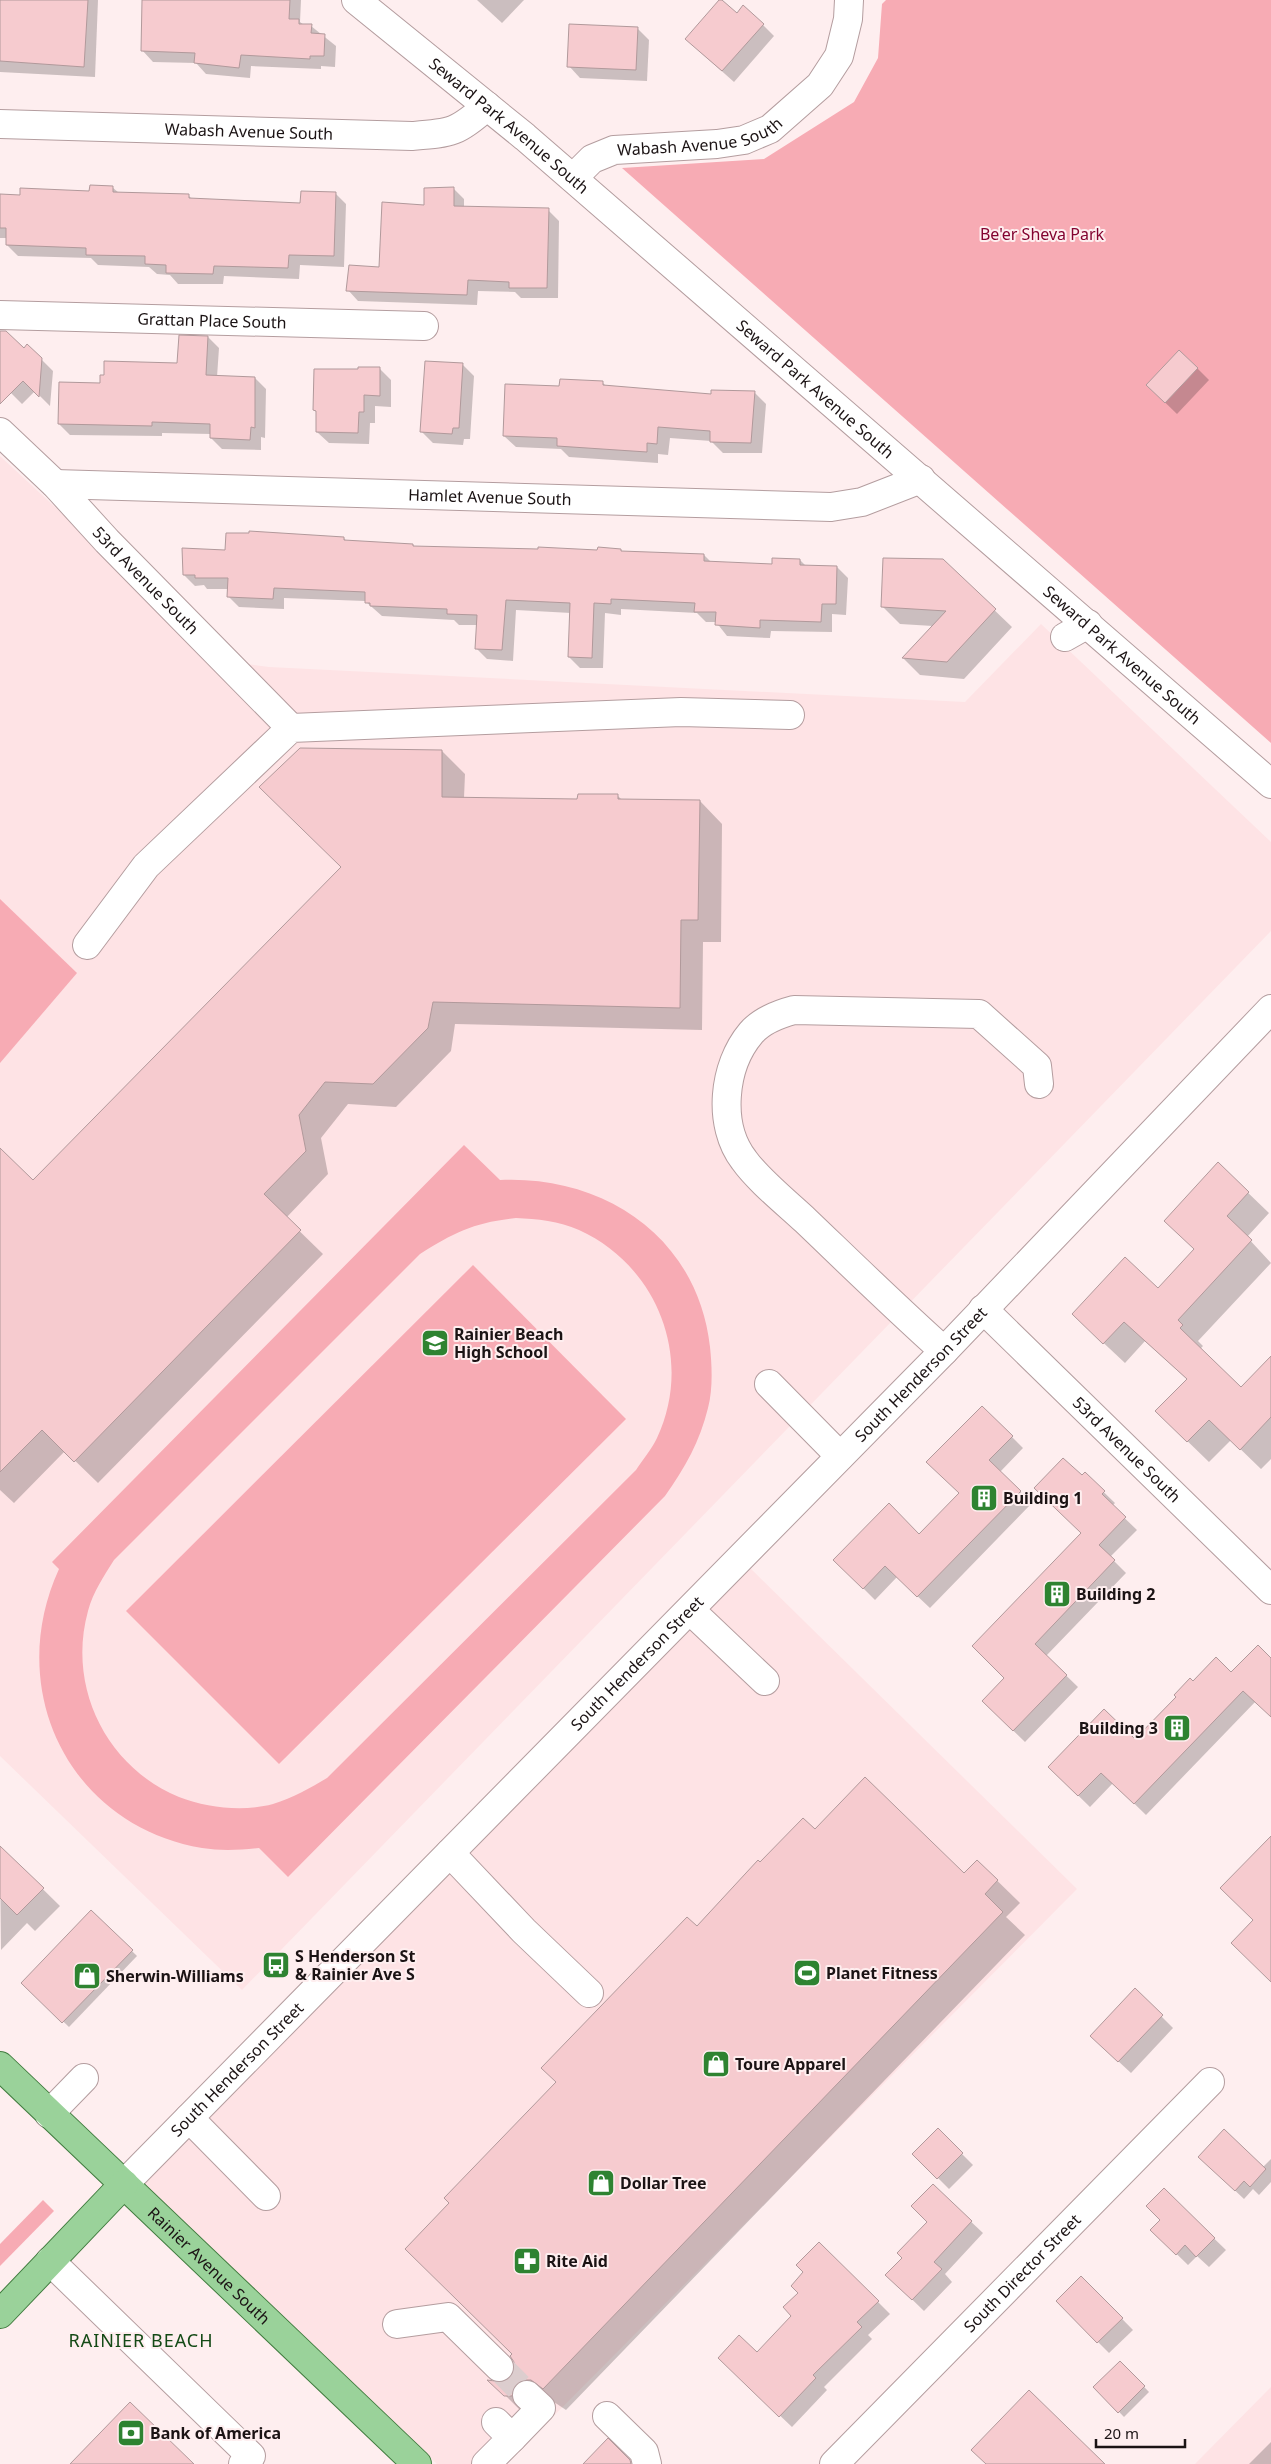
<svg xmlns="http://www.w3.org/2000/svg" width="1271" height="2464" font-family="'Noto Sans',sans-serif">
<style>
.built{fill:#fee3e5}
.green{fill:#f7abb4;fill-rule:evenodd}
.shadow{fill:#0003}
.building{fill:#f6cbcf;stroke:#b1999b}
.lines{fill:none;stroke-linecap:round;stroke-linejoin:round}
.minor-tunnel{stroke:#dccdce;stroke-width:28;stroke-dasharray:28 14;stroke-linecap:butt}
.minor-casing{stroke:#b49d9f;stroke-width:30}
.major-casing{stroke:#417c3f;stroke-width:30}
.minor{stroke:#fff;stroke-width:28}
.major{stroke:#9ad29a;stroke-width:28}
.labels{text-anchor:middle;stroke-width:4;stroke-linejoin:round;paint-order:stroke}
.street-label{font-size:16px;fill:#1b1314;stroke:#feeeef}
.park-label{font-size:16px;fill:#830330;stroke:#feeeef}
.poi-label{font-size:16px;font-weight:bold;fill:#1b1314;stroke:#feeeef;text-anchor:start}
.neighbourhood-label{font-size:18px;letter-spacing:1px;fill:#144a16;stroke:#feeeef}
</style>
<rect width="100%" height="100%" fill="#feeeef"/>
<g class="built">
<polygon points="0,456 220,660 224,661 269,667 965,702 1041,624 1271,842 1271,931 242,1990 0,1756"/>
<polygon points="745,1563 1077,1889 506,2464 437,2464 140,2181"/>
<polygon points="1271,2386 1271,2464 1195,2464 1271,2387"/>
</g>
<g class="green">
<polygon points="886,0 1271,0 1271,743 622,168 764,159 854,102 878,58 882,4"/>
<polygon points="0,899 77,973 0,1063"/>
<path d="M464,1145l36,35c105,-5 198,58 210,167 2,19 3,42 -2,61 -8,33 -23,60 -43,88l-377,381 -29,-29c-19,2 -38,3 -57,0 -134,-23 -198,-159 -143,-279l-7,-7zM516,1218c21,1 43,3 63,12 79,36 115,129 78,208 -5,11 -14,21 -21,32l-309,308c-17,10 -34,20 -54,26 -30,8 -65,4 -94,-7 -73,-30 -112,-110 -91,-186 5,-19 16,-35 26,-51l306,-306c34,-22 56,-32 96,-36z"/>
<polygon points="473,1265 626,1419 279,1764 126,1611"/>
<polygon points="43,2200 54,2211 0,2266 0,2244"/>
</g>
<g class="shadow">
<polygon points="0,0 98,0 95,77 0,72"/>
<polygon points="143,0 301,0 300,22 304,25 311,26 336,46 335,67 321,66 321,69 251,66 250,78 206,74 196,63 153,62 142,50"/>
<polygon points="477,0 524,0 502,23"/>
<polygon points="737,14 763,25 774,36 734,82 698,50"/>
<polygon points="637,28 649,40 647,81 580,78 569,66"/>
<polygon points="112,187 119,193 188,195 193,200 302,204 335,193 346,204 344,267 300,265 299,279 224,276 223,284 178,284 170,275 157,274 149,267 98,265 91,258 18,256 7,245 7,238 0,238 0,196 90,193"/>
<polygon points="453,188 464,199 464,208 548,210 559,221 558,298 521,298 515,292 478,291 477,305 358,301 348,290 380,269"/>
<polygon points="0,331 41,359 53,371 50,406 35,391 22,404 0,382"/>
<polygon points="180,337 208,337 219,348 217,377 255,378 266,389 265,438 261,437 261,450 222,449 211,438 211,434 162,433 162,436 70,435 59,424 101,385 178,364"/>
<polygon points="462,364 474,376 470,439 464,439 463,445 433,443 422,432"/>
<polygon points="1197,368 1209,380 1177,414 1147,385"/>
<polygon points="380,369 391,380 391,407 375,406 375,423 370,423 369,444 329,443 317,432 318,413 314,410"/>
<polygon points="603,383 607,387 712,395 754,392 766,404 762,453 723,453 711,441 670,438 668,455 658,454 658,463 569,457 561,449 516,447 504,436 561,387"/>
<polygon points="344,538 347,542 413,545 415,547 598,552 621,550 623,552 704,555 712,563 773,566 800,560 806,566 837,567 848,578 846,615 832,614 832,632 771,631 770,638 727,636 716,622 706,622 697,613 621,609 621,615 605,613 603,668 580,668 569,657 571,613 516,610 513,661 487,659 476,648 478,625 459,625 454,620 382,616 365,601 284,598 284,609 239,607 228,596 229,589 207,589 204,585 195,586 184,575 227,551"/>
<polygon points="943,561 1012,627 964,679 920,675 903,658 933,626 900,624 883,607"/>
<polygon points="442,751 465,774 464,798 578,800 617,795 622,800 700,801 722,824 721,942 703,942 702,1030 455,1024 451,1051 396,1107 348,1104 321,1138 328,1174 286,1218 323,1254 98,1483 65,1451 14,1503 0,1490 0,1159 33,1182 342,867"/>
<polygon points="1218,1164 1269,1213 1247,1237 1271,1263 1198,1341 1203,1346 1200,1349 1241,1388 1271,1358 1271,1459 1261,1469 1231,1440 1209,1462 1178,1432 1188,1380 1145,1341 1125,1363 1094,1334 1158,1290 1195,1250"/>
<polygon points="982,1407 1023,1448 1000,1472 1032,1503 930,1608 897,1577 875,1600 835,1560 919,1535 960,1494"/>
<polygon points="1085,1474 1115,1503 1112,1506 1137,1530 1110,1557 1126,1573 1046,1656 1078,1687 1025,1742 983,1701 1006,1678 1082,1533 1082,1477"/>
<polygon points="1271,1659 1271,1716 1256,1701 1146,1815 1113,1783 1090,1807 1049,1767 1135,1741 1193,1683 1231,1674"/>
<polygon points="815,1831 964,1875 977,1861 1020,1903 1006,1917 1025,1935 566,2410 554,2402 546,2402 528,2418 491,2381 503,2383 511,2378 515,2371 514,2354 451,2203 697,1928 760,1864"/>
<polygon points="0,1847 60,1906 35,1931 27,1923 1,1950"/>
<polygon points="91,1911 137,1956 69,2027 23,1983"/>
<polygon points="1135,1990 1173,2028 1131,2073 1103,2047"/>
<polygon points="938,2130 973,2165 949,2189 914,2154"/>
<polygon points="1271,2159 1271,2182 1259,2195 1253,2189 1244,2199 1208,2165 1263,2167"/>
<polygon points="933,2186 983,2233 945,2274 952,2282 924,2311 887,2275 904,2258 929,2222"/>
<polygon points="1164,2190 1226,2250 1209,2267 1197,2256 1188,2265 1152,2230 1162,2220"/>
<polygon points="819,2243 890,2314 868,2335 872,2339 824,2387 827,2390 792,2427 731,2369 757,2354 793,2316 805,2272"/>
<polygon points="1081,2277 1133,2330 1109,2353 1057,2301"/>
<polygon points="1120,2362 1149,2392 1124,2417 1095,2387"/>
<polygon points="1271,2442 1271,2464 1249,2464"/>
</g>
<g class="building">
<polygon points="0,0 88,0 84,67 0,61"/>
<polygon points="142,0 290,0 289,19 299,19 299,24 312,24 311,33 325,34 324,56 310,56 310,59 241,55 239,68 194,63 195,53 141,51"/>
<polygon points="719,0 722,0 737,13 743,5 764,24 722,71 685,39"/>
<polygon points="569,24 638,27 636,70 567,67"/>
<polygon points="90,185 113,186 113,192 189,194 189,198 300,203 301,191 336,192 334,256 289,255 288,268 214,266 213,274 166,273 166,265 145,264 145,256 86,255 86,248 6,245 6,228 0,228 0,194 20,195 20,188 89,191"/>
<polygon points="454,187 454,206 549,208 547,288 509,288 509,282 468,280 467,295 346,291 349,265 379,267 382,202 424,205 424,188"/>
<polygon points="0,331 6,331 24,348 27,344 42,358 39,397 23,381 0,404"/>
<polygon points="179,335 208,336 206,375 255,377 255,428 251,427 250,440 210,438 210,424 152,422 152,426 58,424 59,382 100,383 100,375 104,375 104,361 177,363"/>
<polygon points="1179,350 1198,368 1165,403 1146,385"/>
<polygon points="425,361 463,363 459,428 453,428 452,434 420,432"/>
<polygon points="358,367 380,367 380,396 364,395 364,412 359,412 358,433 316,432 316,411 313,410 314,369 358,369"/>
<polygon points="560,379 603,381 603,385 711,394 711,390 755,391 751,443 710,442 710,431 658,427 657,444 647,443 647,452 557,446 557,438 503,436 505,384 559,386"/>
<polygon points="249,531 344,537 344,540 413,544 413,546 538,549 538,547 597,550 598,547 621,549 621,551 704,554 704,561 772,564 772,558 800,559 800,565 837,566 836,604 822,604 821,622 760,620 760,628 715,625 716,612 694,612 695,603 611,599 611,604 594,603 592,658 568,657 570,603 506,600 502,650 475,649 477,615 447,614 447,609 370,606 370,603 365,603 365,592 274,588 273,599 227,597 228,578 195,578 195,575 183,575 182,548 225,550 226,533 249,533"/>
<polygon points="883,558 943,559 996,609 947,662 902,658 946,611 881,607"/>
<polygon points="300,748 442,750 442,797 577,799 578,794 618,794 618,799 700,800 698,920 681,920 680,1008 433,1002 428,1028 373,1084 325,1082 299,1115 306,1151 264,1194 301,1230 74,1462 42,1430 0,1472 0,1148 33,1180 341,867 259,787"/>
<polygon points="1218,1162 1249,1192 1227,1216 1252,1240 1178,1320 1183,1325 1180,1328 1241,1387 1271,1356 1271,1417 1240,1450 1209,1420 1187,1442 1155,1411 1187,1379 1124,1322 1103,1344 1072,1314 1125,1257 1158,1288 1194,1249 1164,1221"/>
<polygon points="982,1406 1013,1436 989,1460 1021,1491 917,1597 885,1566 863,1589 833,1560 889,1503 919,1534 959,1493 926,1462"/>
<polygon points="1063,1458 1082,1475 1085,1472 1105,1491 1102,1494 1126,1517 1099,1545 1115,1560 1035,1644 1067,1675 1013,1731 982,1701 1004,1678 972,1646 1081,1533 1034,1488"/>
<polygon points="1258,1645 1271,1658 1271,1717 1243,1691 1134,1804 1101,1773 1078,1796 1048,1767 1104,1709 1135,1739 1176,1697 1174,1695 1190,1678 1193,1681 1216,1657 1231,1672"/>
<polygon points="865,1777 964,1873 977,1860 998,1880 985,1894 1003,1912 543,2389 531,2380 523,2380 515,2385 512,2396 504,2396 487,2380 503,2382 510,2378 514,2370 514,2362 510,2356 512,2354 405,2249 449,2203 444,2198 556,2082 541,2068 687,1917 697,1926 758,1860 760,1862 803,1818 815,1829"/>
<polygon points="1271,1836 1271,1982 1231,1943 1253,1920 1220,1888"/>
<polygon points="0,1846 44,1888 17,1915 0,1898"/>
<polygon points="91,1910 133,1950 62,2023 21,1983"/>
<polygon points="1135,1988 1163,2015 1118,2062 1090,2036"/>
<polygon points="938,2128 963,2153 937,2179 912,2154"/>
<polygon points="1224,2129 1266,2169 1250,2187 1244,2181 1235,2191 1198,2157"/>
<polygon points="933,2184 972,2221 934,2262 942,2269 912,2300 885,2275 902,2258 897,2253 927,2222 911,2206"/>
<polygon points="1164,2188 1215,2238 1196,2257 1185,2245 1176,2255 1150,2230 1160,2220 1146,2206"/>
<polygon points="819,2242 879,2301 857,2322 862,2327 813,2375 816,2378 779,2417 718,2358 739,2335 757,2352 791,2316 783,2307 798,2293 791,2286 803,2272 796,2265"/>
<polygon points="1081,2276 1123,2318 1097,2343 1056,2301"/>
<polygon points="1120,2361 1145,2386 1118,2413 1093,2387"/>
<polygon points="1029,2390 1105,2464 986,2464 971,2450"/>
<polygon points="130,2402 194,2464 70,2464"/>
<polygon points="608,2438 630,2460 631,2464 583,2464"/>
</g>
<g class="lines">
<polyline class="minor-tunnel" points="499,2367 527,2395"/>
<g class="minor-casing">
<g id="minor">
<path id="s1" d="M356,0l169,137 746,647"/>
<path id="s2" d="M0,124l412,12c39,-3 45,-3 75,-30"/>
<path id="s3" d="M573,178l19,-19 22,-9 103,-6 27,-4 26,-11 50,-44 19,-29 9,-37 1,-19"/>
<path id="s4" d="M0,315l424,11"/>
<path id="s5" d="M0,432l55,52 52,57 184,187"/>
<path id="s6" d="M55,484l776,23 31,-5 59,-23"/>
<polyline points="1065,637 1088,624"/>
<polyline points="87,945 146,866 291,728 681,712 790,715"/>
<path id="s7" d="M983,1309l288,281"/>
<path d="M944,1351c-47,-42 -92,-86 -138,-130 -18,-17 -48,-41 -62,-61 -27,-35 -21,-94 7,-127 11,-13 28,-19 43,-23l185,4 58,52 2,18"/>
<polyline points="769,1384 840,1456"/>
<polyline points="690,1610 765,1681"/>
<polyline points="450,1853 524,1931 589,1993"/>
<polyline points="49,2114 84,2078"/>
<polyline points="189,2118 266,2196"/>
<path id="s8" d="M124,2184l820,-833 327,-342"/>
<polyline points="50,2261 251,2456 243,2464"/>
<polyline points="397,2324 448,2317 499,2367"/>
<polyline points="607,2416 644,2452 647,2464"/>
<polyline points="512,2438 541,2408 527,2395"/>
<polyline points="486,2464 512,2438 496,2422"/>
<path id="s9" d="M834,2464l376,-382"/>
</g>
</g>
<g class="major-casing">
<g id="major">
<path id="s10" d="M0,2066l417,398"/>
<polyline points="0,2314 124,2184"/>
</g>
</g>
<use href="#minor" class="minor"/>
<use href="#major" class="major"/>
</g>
<defs>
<g id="school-square" transform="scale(1.4375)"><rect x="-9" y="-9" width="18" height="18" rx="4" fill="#2e8331" stroke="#feeeef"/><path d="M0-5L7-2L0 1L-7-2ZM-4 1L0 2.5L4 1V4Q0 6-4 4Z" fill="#fff"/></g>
<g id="building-square" transform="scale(1.4375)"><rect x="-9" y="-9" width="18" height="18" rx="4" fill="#2e8331" stroke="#feeeef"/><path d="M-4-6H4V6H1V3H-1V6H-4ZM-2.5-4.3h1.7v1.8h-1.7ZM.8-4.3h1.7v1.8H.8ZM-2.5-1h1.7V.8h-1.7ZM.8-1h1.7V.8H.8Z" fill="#fff"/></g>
<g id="bus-square" transform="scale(1.4375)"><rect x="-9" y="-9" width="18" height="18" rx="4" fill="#2e8331" stroke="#feeeef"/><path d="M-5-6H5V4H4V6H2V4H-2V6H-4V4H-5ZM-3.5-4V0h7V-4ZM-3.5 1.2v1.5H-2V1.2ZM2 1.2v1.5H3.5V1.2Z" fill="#fff"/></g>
<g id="stadium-square" transform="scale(1.4375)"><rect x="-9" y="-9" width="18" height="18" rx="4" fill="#2e8331" stroke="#feeeef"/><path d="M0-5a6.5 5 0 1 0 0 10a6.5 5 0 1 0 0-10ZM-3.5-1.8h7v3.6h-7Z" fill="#fff"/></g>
<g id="shop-square" transform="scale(1.4375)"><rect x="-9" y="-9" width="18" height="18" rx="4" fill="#2e8331" stroke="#feeeef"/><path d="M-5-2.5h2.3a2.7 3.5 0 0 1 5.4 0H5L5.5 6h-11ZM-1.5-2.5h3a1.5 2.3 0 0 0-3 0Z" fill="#fff"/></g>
<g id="pharmacy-square" transform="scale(1.4375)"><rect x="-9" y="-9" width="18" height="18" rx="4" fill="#2e8331" stroke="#feeeef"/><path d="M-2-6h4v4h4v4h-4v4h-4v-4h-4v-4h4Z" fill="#fff"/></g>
<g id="bank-square" transform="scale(1.4375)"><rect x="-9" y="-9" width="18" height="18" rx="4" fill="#2e8331" stroke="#feeeef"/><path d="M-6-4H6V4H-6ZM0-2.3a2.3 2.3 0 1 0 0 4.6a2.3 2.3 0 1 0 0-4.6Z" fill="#fff"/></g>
</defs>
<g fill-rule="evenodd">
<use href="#school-square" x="435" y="1343"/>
<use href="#building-square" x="984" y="1498"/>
<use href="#building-square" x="1057" y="1594"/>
<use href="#building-square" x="1177" y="1728"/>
<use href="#bus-square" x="276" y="1965"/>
<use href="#stadium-square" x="807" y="1973"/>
<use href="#shop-square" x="87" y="1976"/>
<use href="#shop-square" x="716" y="2064"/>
<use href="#shop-square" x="601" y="2183"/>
<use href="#pharmacy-square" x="527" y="2261"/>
<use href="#bank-square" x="131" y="2433"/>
</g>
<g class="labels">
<g class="street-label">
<text dy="6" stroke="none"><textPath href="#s1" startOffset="198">Seward Park Avenue South</textPath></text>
<text dy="6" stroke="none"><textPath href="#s2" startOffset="249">Wabash Avenue South</textPath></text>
<text dy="6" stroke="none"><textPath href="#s3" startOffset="138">Wabash Avenue South</textPath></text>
<text dy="6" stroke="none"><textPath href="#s4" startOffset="212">Grattan Place South</textPath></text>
<text dy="6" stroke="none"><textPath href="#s1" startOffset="602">Seward Park Avenue South</textPath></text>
<text dy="6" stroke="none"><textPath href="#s6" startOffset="435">Hamlet Avenue South</textPath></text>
<text dy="6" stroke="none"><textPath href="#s5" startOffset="208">53rd Avenue South</textPath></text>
<text dy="6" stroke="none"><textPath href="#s1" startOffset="1008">Seward Park Avenue South</textPath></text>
<text dy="6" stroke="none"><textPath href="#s8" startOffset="1136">South Henderson Street</textPath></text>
<text dy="6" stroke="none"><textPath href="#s7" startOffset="201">53rd Avenue South</textPath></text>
<text dy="6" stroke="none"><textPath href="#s8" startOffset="731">South Henderson Street</textPath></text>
<text dy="6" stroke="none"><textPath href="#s8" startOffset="161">South Henderson Street</textPath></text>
<text dy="6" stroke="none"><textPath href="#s10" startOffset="289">Rainier Avenue South</textPath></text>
<text dy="6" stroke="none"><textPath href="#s9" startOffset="268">South Director Street</textPath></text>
</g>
<g class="park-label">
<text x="1042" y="240">Be'er Sheva Park</text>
</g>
<g class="poi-label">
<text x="454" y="1340">Rainier Beach<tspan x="454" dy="18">High School</tspan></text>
<text x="1003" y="1504">Building 1</text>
<text x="1076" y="1600">Building 2</text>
<text x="1158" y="1734" text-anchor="end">Building 3</text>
<text x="295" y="1962">S Henderson St<tspan x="295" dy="18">&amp; Rainier Ave S</tspan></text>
<text x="826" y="1979">Planet Fitness</text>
<text x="106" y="1982">Sherwin-Williams</text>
<text x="735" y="2070">Toure Apparel</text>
<text x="620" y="2189">Dollar Tree</text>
<text x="546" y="2267">Rite Aid</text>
<text x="150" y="2439">Bank of America</text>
</g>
<g class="neighbourhood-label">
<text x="141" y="2347">RAINIER BEACH</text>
</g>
</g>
<path d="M1096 2439v8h89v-8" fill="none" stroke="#1b1314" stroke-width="2.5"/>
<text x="1104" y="2439" font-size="15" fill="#1b1314" stroke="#feeeef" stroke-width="4" paint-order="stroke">20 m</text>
</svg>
